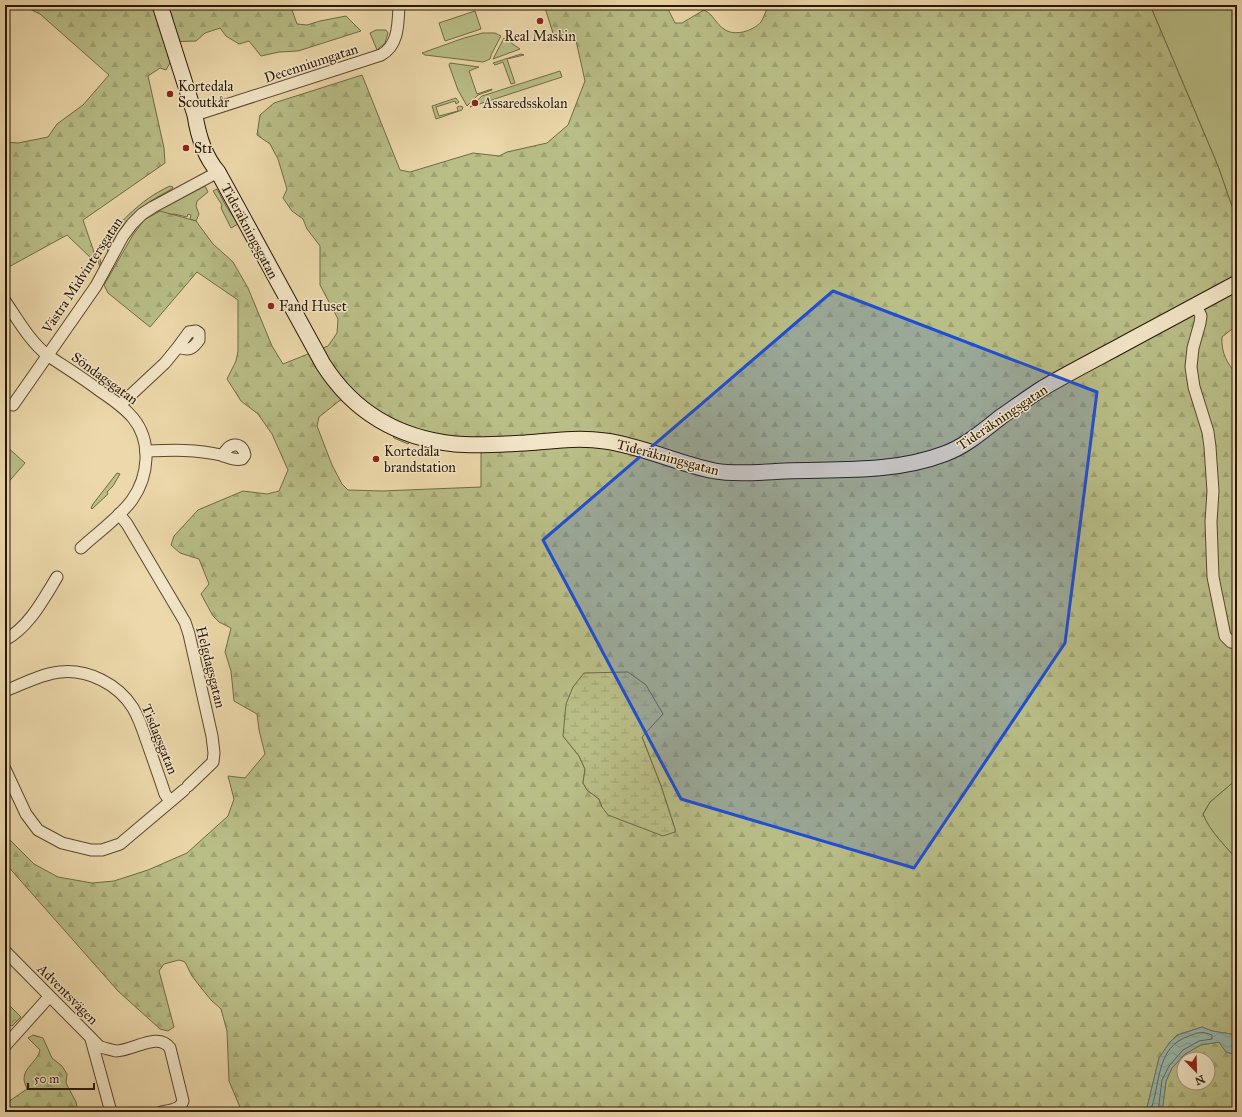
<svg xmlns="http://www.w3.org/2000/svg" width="1242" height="1117" font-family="'IM FELL Great Primer',serif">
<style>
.green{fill:#b9be87;stroke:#706a46}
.forest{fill:url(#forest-firs);stroke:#706a46;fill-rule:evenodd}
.wetland{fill:url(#wetland-marsh);stroke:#706a46}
.park{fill:url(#park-crowns);stroke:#706a46}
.water{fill:url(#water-waves);stroke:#6c786b}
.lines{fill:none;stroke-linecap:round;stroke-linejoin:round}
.shore{stroke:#60685a;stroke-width:1}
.street-casing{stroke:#59472f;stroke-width:13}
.secondary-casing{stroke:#281706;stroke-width:17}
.street{stroke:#f3e6c8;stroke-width:11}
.secondary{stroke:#f3e6c8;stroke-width:15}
.marked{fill:#1d4ed8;fill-opacity:0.2;stroke:#1d4ed8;stroke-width:3;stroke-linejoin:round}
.poi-dot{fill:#8f2418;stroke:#f3e6c8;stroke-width:1.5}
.labels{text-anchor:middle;stroke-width:3;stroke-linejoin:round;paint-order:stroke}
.poi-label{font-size:14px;fill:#281706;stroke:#f3e6c8;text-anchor:start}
.street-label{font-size:14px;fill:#281706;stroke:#f3e6c8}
</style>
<defs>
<pattern id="forest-firs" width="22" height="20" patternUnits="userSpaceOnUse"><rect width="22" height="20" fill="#b9be87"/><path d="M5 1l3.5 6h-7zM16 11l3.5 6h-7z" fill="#9fa373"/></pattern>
<pattern id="wetland-marsh" width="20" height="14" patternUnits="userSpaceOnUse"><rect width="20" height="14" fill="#b9be87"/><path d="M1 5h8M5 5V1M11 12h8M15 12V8" fill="none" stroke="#9fa373"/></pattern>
<pattern id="park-crowns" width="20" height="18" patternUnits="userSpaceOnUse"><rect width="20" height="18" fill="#b9be87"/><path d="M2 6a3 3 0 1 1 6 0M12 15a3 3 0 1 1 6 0" fill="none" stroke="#9fa373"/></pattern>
<pattern id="water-waves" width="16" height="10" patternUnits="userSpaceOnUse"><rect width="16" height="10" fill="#99b9ae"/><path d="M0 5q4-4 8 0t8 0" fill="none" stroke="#849e94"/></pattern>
</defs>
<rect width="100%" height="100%" fill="#ecd8aa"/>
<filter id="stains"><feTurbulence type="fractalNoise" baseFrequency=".005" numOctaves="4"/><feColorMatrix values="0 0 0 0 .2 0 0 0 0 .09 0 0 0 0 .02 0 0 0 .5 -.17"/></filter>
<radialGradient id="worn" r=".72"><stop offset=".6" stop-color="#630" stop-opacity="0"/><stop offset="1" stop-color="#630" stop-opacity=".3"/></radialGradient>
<g class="green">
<polygon points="1150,5 1237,5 1237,221 1218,166"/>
<polygon points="475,11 481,29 445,41 439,23"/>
<polygon points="376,30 386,30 388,33 385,43 377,50 370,33"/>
<polygon points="483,33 495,33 501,36 491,55 490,59 483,62 425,55 422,53 464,38"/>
<polygon points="504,38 520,49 493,59"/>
<polygon points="521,54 524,55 507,59 515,83 511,84 503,62 495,65 493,63"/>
<polygon points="450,63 479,67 469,71 477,94 492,89 492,90 478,95 467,106 458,90 449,65"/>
<polygon points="560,71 562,77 470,107 482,96"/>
<polygon points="456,98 459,102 456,104 455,101 436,107 439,116 458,111 457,107 460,106 463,107 462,110 436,119 432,106"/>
<path d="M170,186l3,1 -1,2c-35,19 -46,27 -64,63l-1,-4 -8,6 2,10 -1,4 -4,-16c20,-26 43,-52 74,-66z"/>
<polygon points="205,186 208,192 197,201 196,206 199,214 196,221 190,219 191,215 188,214 187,217 174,214 162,216 158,210"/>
<polygon points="217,189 226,206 238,224 231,228 221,208 222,205 213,191"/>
<polygon points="5,445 25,463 5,486"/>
<polygon points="117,473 120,474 113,486 107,492 108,494 92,509 91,508 93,504"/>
<path d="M1237,779v81c-12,-15 -27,-28 -34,-46l7,-12z"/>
</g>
<g class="forest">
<polygon points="22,5 293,5 292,10 297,24 307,25 320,21 346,16 361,31 298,51 279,52 261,56 249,41 239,44 226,36 220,28 205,33 196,41 167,42 171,61 166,70 160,68 148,76 164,148 165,163 83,220 93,249 94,253 92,259 67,235 5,269 5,142 18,143 48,137 57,124 83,105 109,75 40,14"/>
<path d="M544,5h122l9,18h7l22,-13c9,4 12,14 20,19 10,8 29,2 37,-7 3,-5 5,-12 8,-17h381l68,161 19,55v104l-15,12c-1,16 5,26 15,38v404l-27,23 -7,12c7,18 22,31 34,46v175l-25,-4 -10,-4 -25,8 -7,7 -11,16 -13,54h-904l-13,-31 -2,-50 -6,-22 -10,-9 -9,-11 -10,-13 -7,-14 -6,-2 -15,4 -5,7 15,56 -6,4 -8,-2 -42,-38 -113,-128v-28l29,29 24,13 34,6 22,-2 34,-11 39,-17 41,-37 6,-17 -6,-23 17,2 20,-24 -6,-24 -2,-16 -23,-13 -3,-30 -6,-19 6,-24 -12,-6 -6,-6 -12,-22 8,-10 -10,-25 -19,-6 -9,-8 3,-9 24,-26 45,-19 24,3 12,-3 9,-21 -16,-36 -14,-20 -17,-13 -14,-22 9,-18 2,-10v-51l-41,-28 -47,55 -42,-34 -4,-8 29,-50 11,-15 16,-9 36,10 17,23 20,18 15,26 24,58 11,18 45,-18 9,-13 1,-14 -18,-34v-39l-13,-17 -4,-10 -11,-8 -9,-13 4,-9 -9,-30 -8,-15 -13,-9 3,-20 14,-12 88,-28 38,95 10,2 63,-19 26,3 8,-4 40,-9 21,-18 17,-44 -10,-45 -5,-2 -16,2zM344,399l48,34 2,5 14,6 3,-3 70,9v37l-99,4 -34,-1 -6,-6 -10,-19 -15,-39 2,-9 20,-16zM563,736l79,1 19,49 14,43v3l-73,-25 -3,-8 -12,-9 -4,-7 2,-14 -6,-13z"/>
<path d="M33,1035l10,3 9,20 10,8 5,8 -1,9 10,19 2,10h-73v-8l22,-15c-1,-3 -3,-7 -3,-10 0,-12 14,-18 16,-29l-12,-12z"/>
<path d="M1219,1042l7,10 11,3v57h-75l4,-31 6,-13 13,-14 16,-9zM1184,1059h24v24h-24z"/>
</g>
<polygon class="wetland" points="628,672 646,685 663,714 642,737 661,786 675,829 675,832 663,836 608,815 602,807 599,799 587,790 583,783 585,769 579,756 563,736 566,704 573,687 584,673"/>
<polygon class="park" points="5,1001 21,1017 12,1026 5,1023"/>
<polygon class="water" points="1202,1027 1212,1031 1237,1035 1237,1055 1226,1052 1219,1042 1201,1045 1185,1054 1172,1068 1166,1081 1162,1112 1146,1112 1159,1058 1170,1042 1178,1035"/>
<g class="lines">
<path class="shore" d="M1150,1112c11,-27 5,-65 39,-76 11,-4 12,-5 23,-1v4l-13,2 -16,9 -14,16 -7,14 -4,32"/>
<g class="street-casing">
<g id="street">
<path d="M195,115l186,-60c18,-10 17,-31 18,-50"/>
<path d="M5,301c13,19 24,39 42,54 18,12 36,23 53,36 12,8 24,16 33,27 19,23 16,58 -1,82 -13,18 -35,33 -51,48"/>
<polyline points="1196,305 1201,316 1200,323 1193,348 1191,367 1194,387 1208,432 1210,447 1213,491 1211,522 1213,577 1225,636 1231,642 1237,643"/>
<polyline points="13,405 96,286 123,236 132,224 142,214 153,207 218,172"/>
<path d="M120,405l45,-42 13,-16c11,4 15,2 21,-7v-7l-3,-2 -7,1 -11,15"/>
<path d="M146,451c26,-1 50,-2 75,4 7,2 13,6 21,4l3,-4c-3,-15 -18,-12 -22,1"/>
<polyline points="119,514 127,524 185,622 189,634 212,736 214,753 213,762 188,786"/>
<path d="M5,640c24,-13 38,-40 52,-63"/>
<path d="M5,691c18,-7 36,-17 55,-19 28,-3 58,12 73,36 6,10 10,22 14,34 6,17 12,34 18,52l5,7"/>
<polyline points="5,769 26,814 38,830 62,843 91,850 102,850 120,844 184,790"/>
<path d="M5,951l95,96c5,1 11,3 16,4 17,0 42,-20 54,-3l13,53c-3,9 -13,9 -22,11"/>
<polyline points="91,1039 111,1112"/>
<polyline points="5,1046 49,997"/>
</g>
</g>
<g class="secondary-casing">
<path id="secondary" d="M160,5l35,110c3,20 10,42 23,57l105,192c31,49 75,74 132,80 23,2 47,0 70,-1 26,-2 53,-6 80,-2 38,5 73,23 110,30 21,4 49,1 70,0 53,-2 109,2 159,-17 22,-8 39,-23 58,-38 13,-9 27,-19 41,-28 29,-17 59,-32 88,-48 35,-19 70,-38 106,-57"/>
</g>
<use href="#street" class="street"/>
<use href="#secondary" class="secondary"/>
</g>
<path class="marked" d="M833,291l264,101 -32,251 -151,225 -233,-69 -138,-259z"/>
<g class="poi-dot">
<circle cx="540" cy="21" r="4"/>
<circle cx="170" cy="94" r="4"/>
<circle cx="475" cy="103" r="4"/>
<circle cx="186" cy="148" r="4"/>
<circle cx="271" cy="306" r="4"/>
<circle cx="376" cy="459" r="4"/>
</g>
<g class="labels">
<g class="poi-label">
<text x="540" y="41" text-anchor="middle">Real Maskin</text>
<text x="178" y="91">Kortedala<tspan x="178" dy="16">Scoutkår</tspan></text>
<text x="483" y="108">Assaredsskolan</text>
<text x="194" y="153">St1</text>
<text x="279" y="311">Fand Huset</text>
<text x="384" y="456">Kortedala<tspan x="384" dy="16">brandstation</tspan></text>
</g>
<g class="street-label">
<text transform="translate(311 63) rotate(-18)" y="5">Decenniumgatan</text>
<text transform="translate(250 231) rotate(62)" y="5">Tideräkningsgatan</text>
<text transform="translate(82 275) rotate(-57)" y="5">Västra Midvintersgatan</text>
<text transform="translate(105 378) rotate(36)" y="5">Söndagsgatan</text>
<text transform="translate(1002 417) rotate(-34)" y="5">Tideräkningsgatan</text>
<text transform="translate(668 457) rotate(15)" y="5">Tideräkningsgatan</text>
<text transform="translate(211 667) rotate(76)" y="5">Helgdagsgatan</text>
<text transform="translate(160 739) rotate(68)" y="5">Tisdagsgatan</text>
<text transform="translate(68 994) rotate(45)" y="5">Adventsvägen</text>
</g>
</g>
<rect width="1242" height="1117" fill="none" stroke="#ecd8aa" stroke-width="20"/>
<rect x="6" y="6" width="1230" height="1105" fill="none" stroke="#281706" stroke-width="2"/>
<rect x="10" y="10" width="1222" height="1097" fill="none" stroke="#281706"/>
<g transform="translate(1196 1071) rotate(157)"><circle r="19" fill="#f3e6c8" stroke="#a2937a"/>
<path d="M0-3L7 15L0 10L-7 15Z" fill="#8f2418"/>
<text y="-6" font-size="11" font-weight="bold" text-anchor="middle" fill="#281706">N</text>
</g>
<path d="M28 1083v6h66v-6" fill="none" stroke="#281706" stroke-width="2"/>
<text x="34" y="1083" font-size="12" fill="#281706" stroke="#f3e6c8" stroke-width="3" paint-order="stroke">50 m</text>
<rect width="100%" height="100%" filter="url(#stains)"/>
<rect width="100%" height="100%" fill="url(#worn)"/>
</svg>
